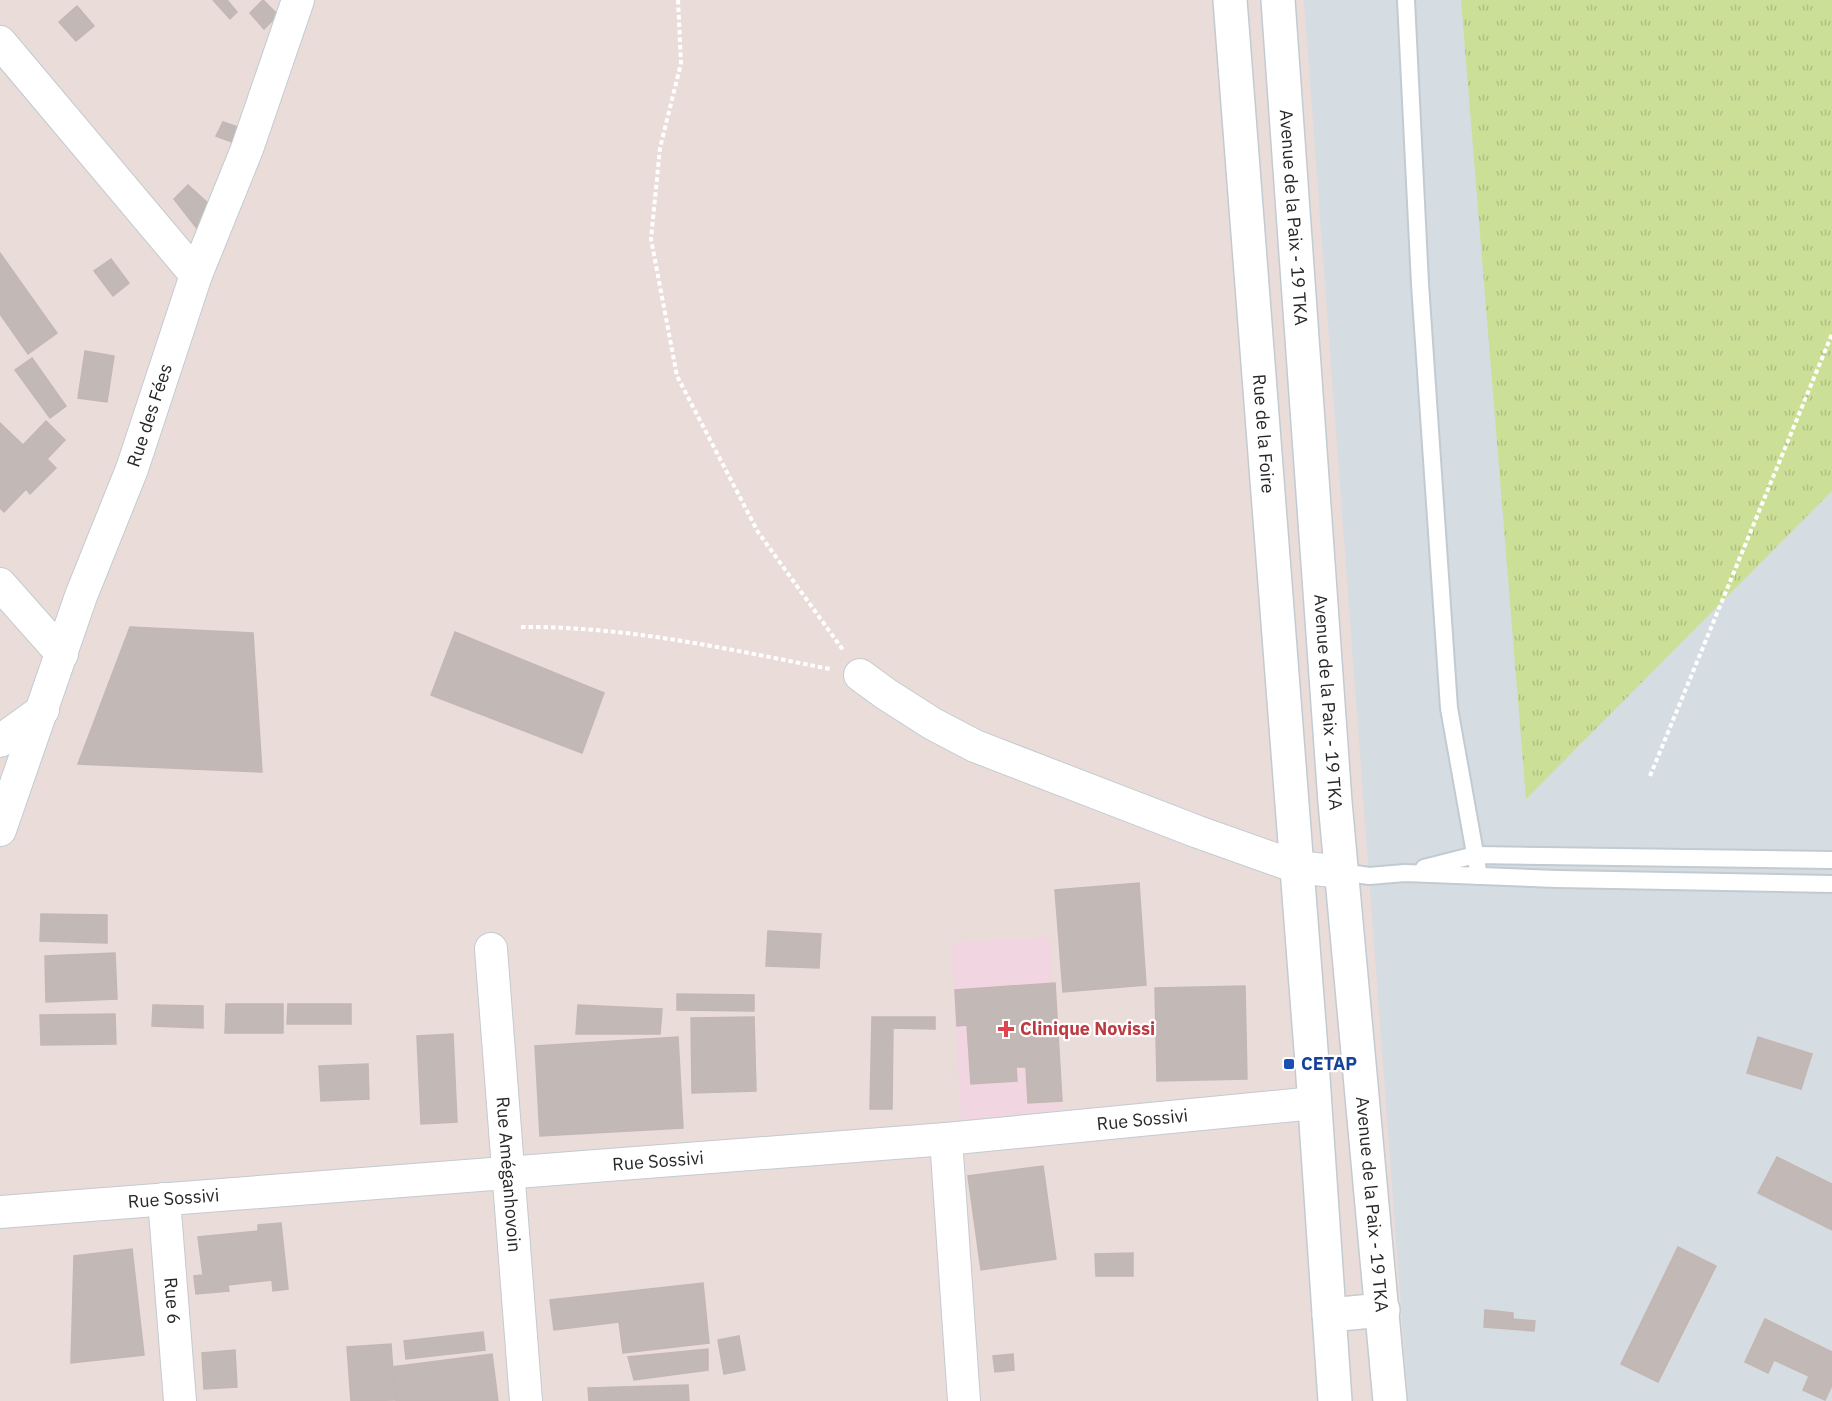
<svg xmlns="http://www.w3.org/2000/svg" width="1832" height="1401" font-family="'IBM Plex Sans',sans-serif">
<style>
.medical{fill:#f1d6e2}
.airport{fill:#d5dce2}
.grass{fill:url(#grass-tufts)}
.building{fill:#c2b8b5;stroke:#c4b7b3;stroke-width:1.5}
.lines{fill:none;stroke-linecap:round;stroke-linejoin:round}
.lane-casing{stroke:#c2cbd1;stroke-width:20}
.street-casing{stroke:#c2cbd1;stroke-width:34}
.secondary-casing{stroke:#c2cbd1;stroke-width:36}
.path{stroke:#fff;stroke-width:4;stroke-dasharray:4.5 3;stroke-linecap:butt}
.lane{stroke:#fff;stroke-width:16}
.street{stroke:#fff;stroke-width:32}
.secondary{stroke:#fff;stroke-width:33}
.health-dot{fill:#e0444e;stroke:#fff;stroke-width:2}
.transit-dot{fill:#1a4fb4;stroke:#fff;stroke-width:2}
.labels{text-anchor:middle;stroke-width:4.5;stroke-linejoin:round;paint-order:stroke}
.street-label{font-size:18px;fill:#272727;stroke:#fff}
.health-label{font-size:18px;font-weight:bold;fill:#be3a42;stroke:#fff;text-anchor:start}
.transit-label{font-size:18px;font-weight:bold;fill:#164399;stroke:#fff;text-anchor:start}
</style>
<defs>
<pattern id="grass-tufts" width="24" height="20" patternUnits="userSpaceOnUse" patternTransform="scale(1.5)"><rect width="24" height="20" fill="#ccdf97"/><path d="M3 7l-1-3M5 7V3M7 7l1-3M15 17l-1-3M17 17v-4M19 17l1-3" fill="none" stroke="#afbf82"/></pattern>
</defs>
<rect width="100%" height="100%" fill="#eadcd9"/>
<polygon class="medical" points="1050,937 1060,1114 961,1120 951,943"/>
<polygon class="airport" points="1304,0 1832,0 1832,1401 1408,1401"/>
<polygon class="grass" points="1461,0 1832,0 1832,491 1526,799"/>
<g class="building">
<polygon points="213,0 227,0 237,12 230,19"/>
<polygon points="263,0 278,15 264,29 250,13"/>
<polygon points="77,6 94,26 76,41 59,22"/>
<polygon points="223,122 238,127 232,142 216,136"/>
<polygon points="188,185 211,206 199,231 174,199"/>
<polygon points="0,253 57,333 28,354 0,314"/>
<polygon points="111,259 129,283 113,296 94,271"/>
<polygon points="85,351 114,356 107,402 78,398"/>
<polygon points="32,358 66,406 50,418 15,370"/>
<polygon points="46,421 65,440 47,459 56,468 30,494 26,489 4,512 0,508 0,423 23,445"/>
<polygon points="130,627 253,633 262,772 78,764"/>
<polygon points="455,632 604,693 582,753 431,695"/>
<polygon points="1139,883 1146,985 1063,992 1055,890"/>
<polygon points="41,914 107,915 107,943 40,941"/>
<polygon points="768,931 821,934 819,968 766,966"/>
<polygon points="115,953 117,999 46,1002 45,956"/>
<polygon points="1055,983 1062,1101 1028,1103 1026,1067 1016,1067 1017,1081 971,1084 967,1025 957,1026 955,990"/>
<polygon points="1245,986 1247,1079 1157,1081 1155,988"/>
<polygon points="677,994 754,995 754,1011 677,1010"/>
<polygon points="226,1004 283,1004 283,1033 225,1033"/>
<polygon points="288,1004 351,1004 351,1024 287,1024"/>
<polygon points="153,1005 203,1006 203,1028 152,1026"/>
<polygon points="578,1005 662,1009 660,1034 576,1034"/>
<polygon points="115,1014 116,1044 41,1045 40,1015"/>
<polygon points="754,1017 756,1091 692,1093 691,1018"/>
<polygon points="872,1017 935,1017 935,1029 893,1028 892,1109 870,1109"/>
<polygon points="453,1034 457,1122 421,1124 417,1036"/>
<polygon points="678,1037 683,1128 540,1136 535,1046"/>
<polygon points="1758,1037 1812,1054 1801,1089 1747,1073"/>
<polygon points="368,1064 369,1099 321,1101 319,1066"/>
<polygon points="1777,1157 1832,1184 1832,1230 1758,1193"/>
<polygon points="1043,1166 1056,1259 981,1270 968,1176"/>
<polygon points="281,1223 288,1289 273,1291 272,1280 228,1285 229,1291 196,1294 194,1276 203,1275 198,1237 258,1231 258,1225"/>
<polygon points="1678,1247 1716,1266 1658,1382 1621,1364"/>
<polygon points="132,1249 144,1355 71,1363 74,1256"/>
<polygon points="1133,1253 1133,1276 1096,1276 1095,1254"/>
<polygon points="703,1283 709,1343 623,1353 619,1322 554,1330 550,1300"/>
<polygon points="1485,1310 1513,1313 1513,1319 1535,1321 1534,1331 1484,1327"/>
<polygon points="1765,1319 1832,1352 1832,1385 1825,1400 1803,1390 1809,1376 1774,1360 1768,1373 1745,1362"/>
<polygon points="483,1332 485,1350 406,1359 404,1341"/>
<polygon points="739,1336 745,1370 724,1374 718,1340"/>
<polygon points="391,1344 395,1400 351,1401 347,1347"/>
<polygon points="708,1349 708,1370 634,1380 628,1357"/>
<polygon points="235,1350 237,1387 204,1389 202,1353"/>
<polygon points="492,1354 498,1401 396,1401 392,1367"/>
<polygon points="1013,1354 1014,1370 995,1372 993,1356"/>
<polygon points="688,1385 689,1401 589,1401 588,1388"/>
</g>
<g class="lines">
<g class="lane-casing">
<g id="lane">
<polyline points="1406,0 1420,284 1449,708 1479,876"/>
<polyline points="1424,868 1475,855 1832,860"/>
<polyline points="1342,872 1369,876 1405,873 1557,879 1832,884"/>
</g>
</g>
<g class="street-casing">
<g id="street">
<polyline points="0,42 196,275"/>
<polyline points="0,584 62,654"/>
<polyline points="860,675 886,694 933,724 975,746 1198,832 1297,867 1342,872"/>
<polyline points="0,741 43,710"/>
<path id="s1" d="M0,830l81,-234 51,-127 64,-194 51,-126 51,-149"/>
<path id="s2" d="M491,949l35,452"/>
<polyline points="946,1139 964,1401"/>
<path id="s3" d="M164,1199l16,202"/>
<path id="s4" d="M0,1212l946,-73 369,-36"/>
</g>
</g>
<g class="secondary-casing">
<g id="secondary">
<path id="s5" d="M1230,0l82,1063 23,338"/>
<path id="s6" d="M1278,0l57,802 55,599"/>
<polyline points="1329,1315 1383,1310"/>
</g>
</g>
<g class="path">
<polyline points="678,0 681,63 660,148 651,239 677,376 758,532 843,650"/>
<path d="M521,627c105,-1 207,22 309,42"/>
<polyline points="1650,776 1832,334"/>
</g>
<use href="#lane" class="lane"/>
<use href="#street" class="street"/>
<use href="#secondary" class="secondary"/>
</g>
<path class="health-dot" d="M1003 1020h6v6h6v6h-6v6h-6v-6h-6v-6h6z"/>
<rect class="transit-dot" x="1283" y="1058" width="12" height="12" rx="3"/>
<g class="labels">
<g class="street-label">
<text dy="6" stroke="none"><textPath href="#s6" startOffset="218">Avenue de la Paix - 19 TKA</textPath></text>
<text dy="6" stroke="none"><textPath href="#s1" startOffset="441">Rue des Fées</textPath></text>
<text dy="6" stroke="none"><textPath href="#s5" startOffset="435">Rue de la Foire</textPath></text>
<text dy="6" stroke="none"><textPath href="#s6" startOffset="704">Avenue de la Paix - 19 TKA</textPath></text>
<text dy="6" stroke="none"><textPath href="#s4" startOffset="1146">Rue Sossivi</textPath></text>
<text dy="6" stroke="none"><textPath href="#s4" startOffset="660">Rue Sossivi</textPath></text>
<text dy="6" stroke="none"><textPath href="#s2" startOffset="226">Rue Améganhovoin</textPath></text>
<text dy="6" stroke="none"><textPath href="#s4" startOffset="174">Rue Sossivi</textPath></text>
<text dy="6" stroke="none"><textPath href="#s6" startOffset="1208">Avenue de la Paix - 19 TKA</textPath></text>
<text dy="6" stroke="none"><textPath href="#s3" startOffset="102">Rue 6</textPath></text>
</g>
<g class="health-label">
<text x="1020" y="1035">Clinique Novissi</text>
</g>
<g class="transit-label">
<text x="1301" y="1070">CETAP</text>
</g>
</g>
</svg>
